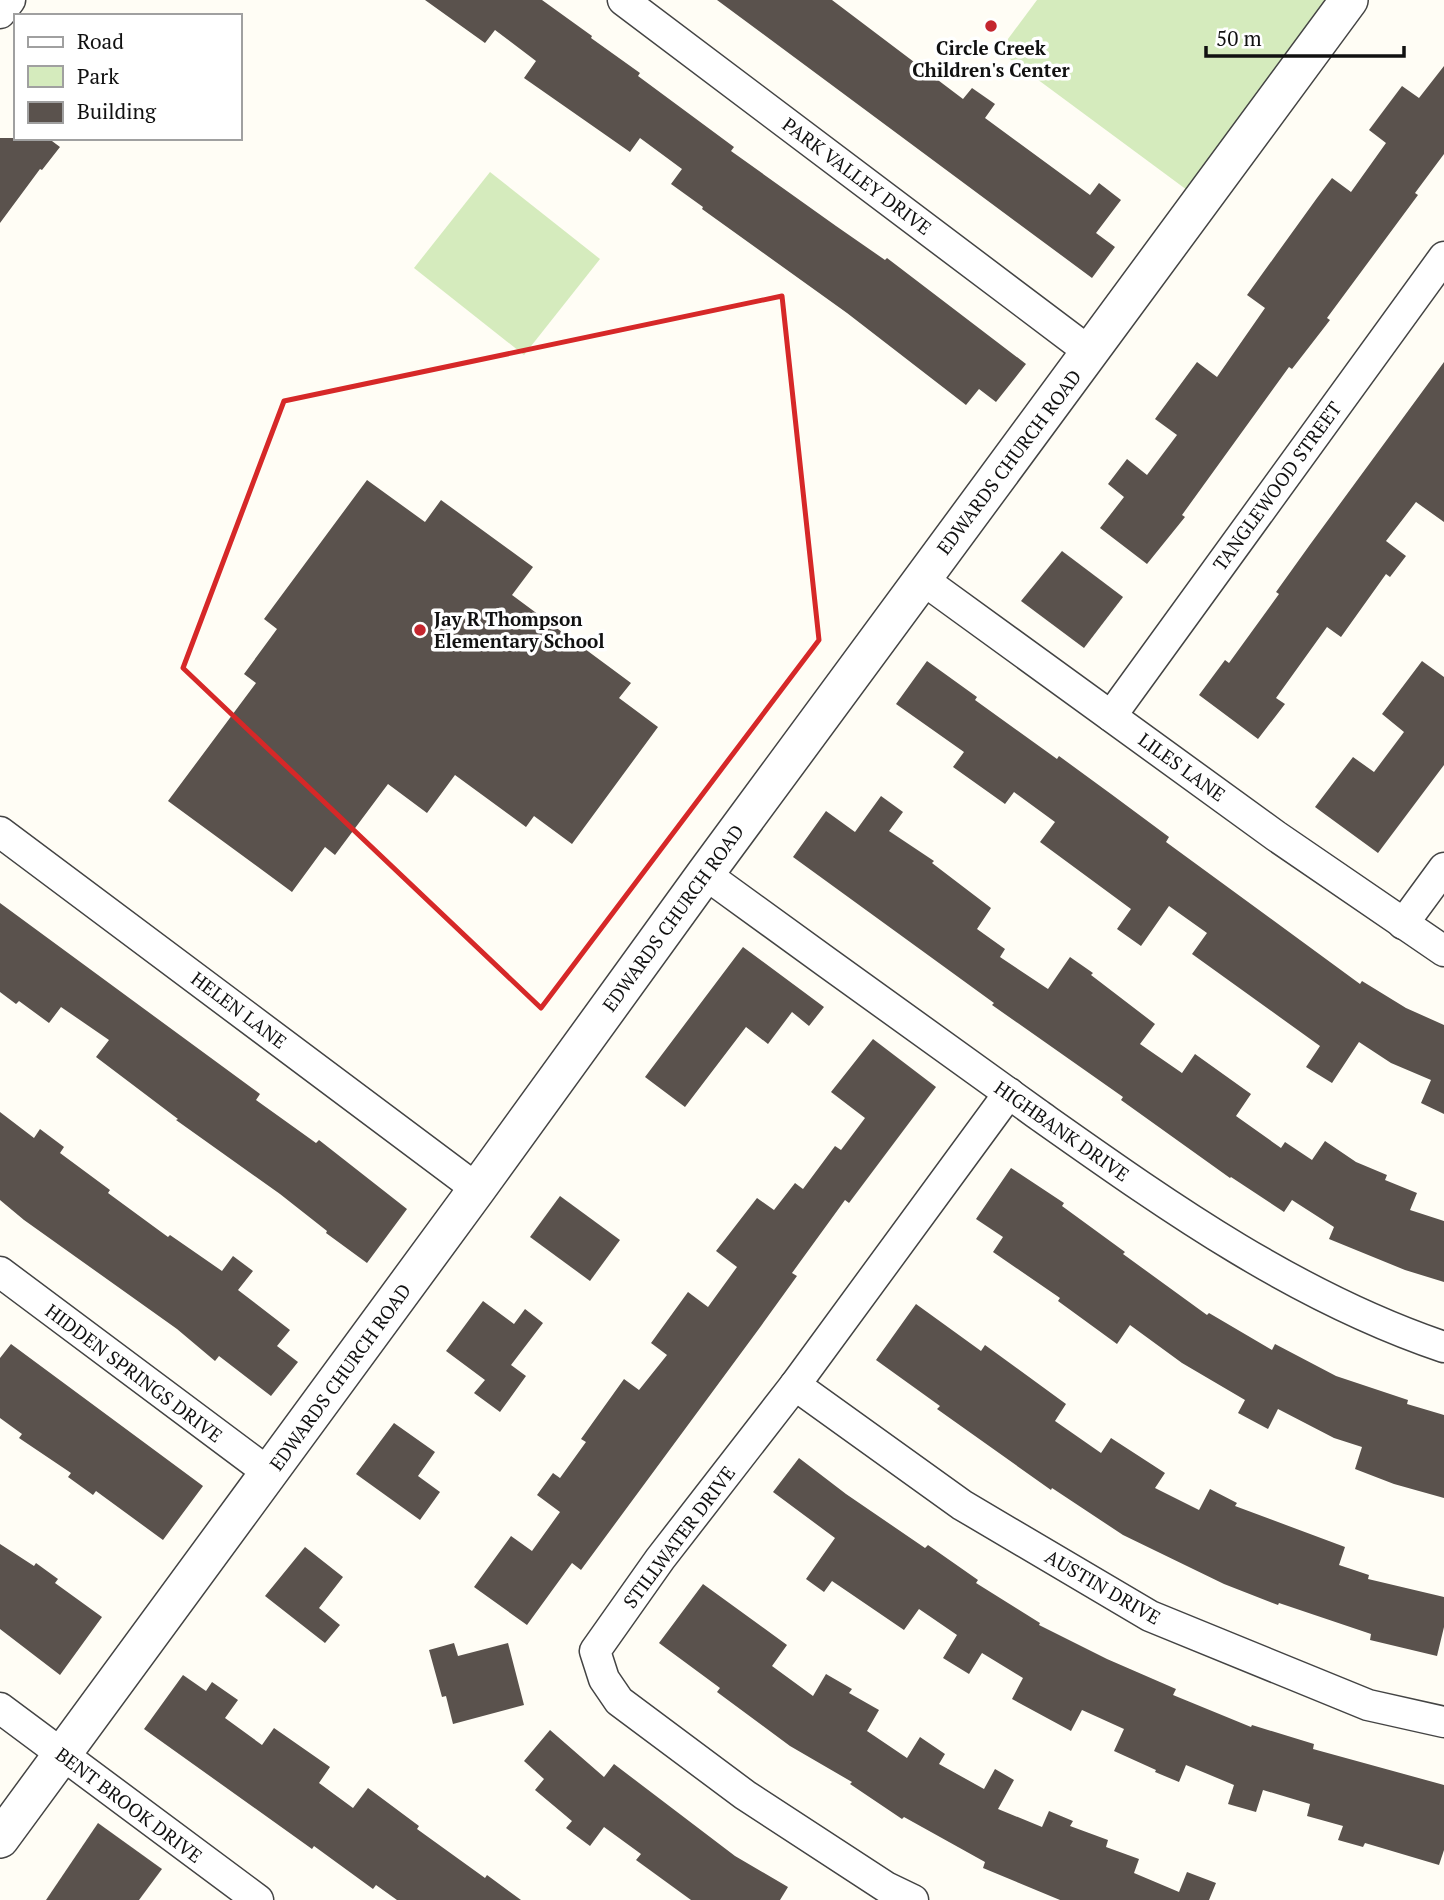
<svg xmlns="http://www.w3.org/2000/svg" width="1444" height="1900" font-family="'PT Serif',serif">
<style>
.green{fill:#d5ebbd}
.building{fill:#5a524d}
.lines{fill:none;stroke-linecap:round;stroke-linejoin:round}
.minor-casing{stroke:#444;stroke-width:33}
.tertiary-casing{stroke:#444;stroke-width:40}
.minor{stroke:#fff;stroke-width:30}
.tertiary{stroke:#fff;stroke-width:37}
.marked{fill:none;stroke:#d62828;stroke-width:5;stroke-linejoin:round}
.poi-dot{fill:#c4262e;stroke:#fff;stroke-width:2.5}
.labels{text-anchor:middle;stroke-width:7;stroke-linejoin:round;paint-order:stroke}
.poi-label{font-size:19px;font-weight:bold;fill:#111;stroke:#fff}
.street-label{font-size:19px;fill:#111;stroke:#fff}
</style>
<rect width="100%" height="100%" fill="#fffdf5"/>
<g class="green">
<polygon points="1037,0 1327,0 1187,190 999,51"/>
<polygon points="490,172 600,259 524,355 414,268"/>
</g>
<g class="building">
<polygon points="425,0 542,0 592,36 591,38 640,73 638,76 734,147 731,151 836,226 885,260 887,258 1026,364 996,402 979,389 966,405 847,313 702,209 703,207 671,184 682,169 640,138 630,152 524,78 536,61 495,30 485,43"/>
<polygon points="717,0 832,0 963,99 972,88 995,104 985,118 1090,195 1099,183 1121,200 1096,233 1115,247 1092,278"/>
<polygon points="1444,66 1444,154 1415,193 1418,195 1327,318 1330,320 1292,369 1289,367 1182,515 1185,517 1147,564 1100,528 1124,497 1108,484 1127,459 1147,475 1177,435 1155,419 1197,362 1217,377 1265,308 1247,295 1317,198 1332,178 1351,192 1386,143 1369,130 1402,86 1419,98"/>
<polygon points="0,138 48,138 60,147 42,170 40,169 0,223"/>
<polygon points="1444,362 1444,522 1416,502 1386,541 1406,556 1390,577 1386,574 1341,637 1327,627 1276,698 1285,704 1258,739 1199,695 1225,660 1229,663 1279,594 1276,592 1309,546"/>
<polygon points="367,480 425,522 441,500 533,567 512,595 631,683 619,698 658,727 572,844 534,816 526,827 455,775 427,813 388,784 335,855 325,847 292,892 168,801 256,683 244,674 277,629 264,619"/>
<polygon points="1062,551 1123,597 1084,648 1021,601"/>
<polygon points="927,661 977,697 975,700 1057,759 1059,756 1111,794 1169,837 1166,842 1360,984 1362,981 1406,1008 1444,1025 1444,1114 1421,1103 1431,1080 1391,1063 1359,1042 1332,1083 1306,1067 1320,1046 1192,954 1207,933 1169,906 1141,946 1117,929 1131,909 1040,842 1055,822 1014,792 1005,804 953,767 964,752 896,704"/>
<polygon points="1422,661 1444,677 1444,765 1378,853 1315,807 1353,757 1374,772 1404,732 1382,714"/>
<polygon points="881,796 903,812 889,831 934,861 932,863 991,908 977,929 1005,949 1000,957 1048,989 1070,957 1093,973 1091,975 1155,1024 1140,1044 1182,1073 1195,1054 1251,1094 1236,1116 1281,1148 1285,1142 1312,1160 1325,1141 1356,1162 1387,1175 1385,1180 1417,1193 1410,1210 1444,1221 1444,1282 1405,1270 1329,1239 1334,1227 1292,1200 1284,1212 1231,1177 1230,1178 1121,1100 1123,1097 992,1005 994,1003 793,857 826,811 855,832"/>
<polygon points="0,903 260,1094 256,1100 316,1143 319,1140 407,1209 367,1263 326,1233 327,1231 280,1194 176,1120 178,1119 96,1057 109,1040 61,1007 49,1023 19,1001 16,1004 0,992"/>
<polygon points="743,947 824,1007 809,1026 792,1012 768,1044 746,1027 685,1107 645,1077"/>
<polygon points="873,1039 936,1087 849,1203 845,1200 792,1273 797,1276 761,1326 581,1570 572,1563 527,1625 474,1587 511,1536 532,1551 560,1512 537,1495 553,1473 560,1478 586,1442 581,1439 624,1379 639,1390 667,1355 651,1343 688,1292 708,1307 737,1267 716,1251 757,1198 774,1210 795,1183 803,1189 835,1146 841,1150 865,1118 831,1092"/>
<polygon points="0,1112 34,1138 40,1129 64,1147 60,1153 110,1190 108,1193 168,1237 170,1235 222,1271 233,1256 253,1271 238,1290 290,1330 277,1346 298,1362 271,1396 219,1356 215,1361 177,1329 24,1220 0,1200"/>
<polygon points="1011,1168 1064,1203 1062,1206 1125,1252 1123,1254 1207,1315 1209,1313 1272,1350 1275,1344 1336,1376 1408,1400 1407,1404 1444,1415 1444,1498 1394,1484 1355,1469 1362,1447 1334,1438 1278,1409 1268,1429 1238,1413 1245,1400 1182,1363 1130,1325 1117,1344 1058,1301 1060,1298 993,1252 1003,1237 976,1219"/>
<polygon points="560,1196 620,1240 590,1281 530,1237"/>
<polygon points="483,1301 514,1324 525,1309 543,1323 511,1365 526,1376 500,1412 474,1393 485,1380 446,1351"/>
<polygon points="916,1304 981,1351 985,1345 1066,1404 1055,1421 1101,1453 1111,1438 1165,1473 1155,1488 1199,1510 1210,1489 1237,1503 1235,1506 1345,1547 1339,1565 1369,1575 1368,1579 1444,1597 1444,1627 1437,1656 1370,1640 1371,1634 1279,1603 1278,1605 1224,1584 1123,1535 1052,1488 1051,1490 937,1409 940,1406 876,1360"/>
<polygon points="11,1344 203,1486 163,1540 96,1491 93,1495 68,1477 71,1473 19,1438 22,1434 0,1418 0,1358"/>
<polygon points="394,1423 435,1452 418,1476 440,1492 420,1520 356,1474"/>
<polygon points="799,1458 846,1494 925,1548 928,1545 978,1580 976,1583 1040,1623 1039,1625 1107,1659 1176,1689 1173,1695 1251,1727 1252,1725 1314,1744 1313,1749 1444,1785 1444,1850 1439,1865 1365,1843 1363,1847 1338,1840 1343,1826 1307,1816 1310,1804 1263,1790 1256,1812 1228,1804 1234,1785 1186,1765 1179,1782 1155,1772 1156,1770 1114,1751 1124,1729 1082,1710 1071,1731 1012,1699 1023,1678 982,1653 969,1674 943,1658 957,1635 919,1609 904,1630 832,1581 824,1592 806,1579 835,1538 773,1492"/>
<polygon points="0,1544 34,1566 36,1563 58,1579 55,1583 102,1617 60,1675 0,1629"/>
<polygon points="305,1547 343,1577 319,1608 340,1625 325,1643 265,1596"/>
<polygon points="703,1584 787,1645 772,1666 813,1696 826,1674 852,1689 849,1693 879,1710 867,1731 907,1758 920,1737 945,1754 939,1764 984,1789 995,1769 1014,1780 998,1809 1042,1827 1049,1811 1073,1821 1070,1826 1108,1840 1106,1847 1139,1859 1134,1873 1179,1892 1187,1872 1216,1883 1209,1900 1060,1900 983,1868 985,1862 904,1817 902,1819 850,1784 852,1782 790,1746 717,1692 720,1688 659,1643"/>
<polygon points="454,1643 458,1656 508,1643 524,1705 453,1724 446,1696 442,1697 429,1650"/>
<polygon points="183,1675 206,1691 212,1682 238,1700 225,1718 262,1745 274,1728 330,1767 319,1783 353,1808 368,1788 419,1826 417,1829 485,1878 487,1875 521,1900 397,1900 376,1885 373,1889 314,1846 312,1849 144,1729"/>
<polygon points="550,1730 604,1777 614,1764 735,1856 788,1887 780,1900 691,1900 636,1860 641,1854 604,1827 590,1846 566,1828 572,1821 535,1790 544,1779 524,1761"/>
<polygon points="98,1823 162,1869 139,1900 46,1900"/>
</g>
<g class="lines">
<g class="minor-casing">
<g id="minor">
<polyline points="623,0 1091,353"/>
<polyline points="0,13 10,0"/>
<polyline points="922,579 1276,836 1444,951"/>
<polyline points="1111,716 1444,257"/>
<polyline points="0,832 477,1189"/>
<path d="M705,874c110,80 221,160 331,239 129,91 257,183 408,234"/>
<polyline points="1403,924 1444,868"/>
<polyline points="0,1272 269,1473"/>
<polyline points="795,1385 962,1505 1150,1616 1368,1705 1444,1722"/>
<polyline points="0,1708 258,1900"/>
<polyline points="913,1900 886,1887 745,1795 619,1701 604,1679 595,1651 660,1559 795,1385 1009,1093"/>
</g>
</g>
<g class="tertiary-casing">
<polyline id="tertiary" points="0,1839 477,1189 705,874 1349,0"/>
</g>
<use href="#minor" class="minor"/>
<use href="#tertiary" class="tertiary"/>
</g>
<path class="marked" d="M782,296l37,344 -278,368 -358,-340 101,-267z"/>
<g class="poi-dot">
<circle cx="991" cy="26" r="7"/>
<circle cx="420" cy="630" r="7"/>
</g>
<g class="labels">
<g class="poi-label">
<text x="991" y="55">Circle Creek<tspan x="991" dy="22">Children's Center</tspan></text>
<text x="434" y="626" text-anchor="start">Jay R Thompson<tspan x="434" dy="22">Elementary School</tspan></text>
</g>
<g class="street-label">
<text transform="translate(857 176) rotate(37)" y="7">PARK VALLEY DRIVE</text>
<text transform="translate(1009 462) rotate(-53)" y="7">EDWARDS CHURCH ROAD</text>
<text transform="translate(1277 486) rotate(-54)" y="7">TANGLEWOOD STREET</text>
<text transform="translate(1182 767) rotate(36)" y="7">LILES LANE</text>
<text transform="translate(673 918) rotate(-54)" y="7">EDWARDS CHURCH ROAD</text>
<text transform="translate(239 1010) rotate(37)" y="7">HELEN LANE</text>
<text transform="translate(1062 1131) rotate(35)" y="7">HIGHBANK DRIVE</text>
<text transform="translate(134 1373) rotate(37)" y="7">HIDDEN SPRINGS DRIVE</text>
<text transform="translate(340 1377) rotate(-54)" y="7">EDWARDS CHURCH ROAD</text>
<text transform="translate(679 1537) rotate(-53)" y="7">STILLWATER DRIVE</text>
<text transform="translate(1103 1587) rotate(30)" y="7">AUSTIN DRIVE</text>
<text transform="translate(129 1805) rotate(37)" y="7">BENT BROOK DRIVE</text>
</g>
</g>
<rect x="14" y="14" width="228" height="126" fill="#ffffff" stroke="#a0a0a0" stroke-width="2"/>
<rect x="28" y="37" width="35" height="10" fill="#ffffff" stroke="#a0a0a0" stroke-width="2"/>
<text x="77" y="49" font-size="21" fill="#111111">Road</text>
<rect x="28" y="66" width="35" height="21" fill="#d5ebbd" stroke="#a0a0a0" stroke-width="2"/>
<text x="77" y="84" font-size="21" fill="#111111">Park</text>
<rect x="28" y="102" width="35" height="21" fill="#5a524d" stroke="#a0a0a0" stroke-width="2"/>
<text x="77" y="119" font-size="21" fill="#111111">Building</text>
<path d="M1206 46v10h198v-10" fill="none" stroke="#111111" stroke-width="3.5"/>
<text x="1216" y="46" font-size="21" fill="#111111" stroke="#ffffff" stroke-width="5" paint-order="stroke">50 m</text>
</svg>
